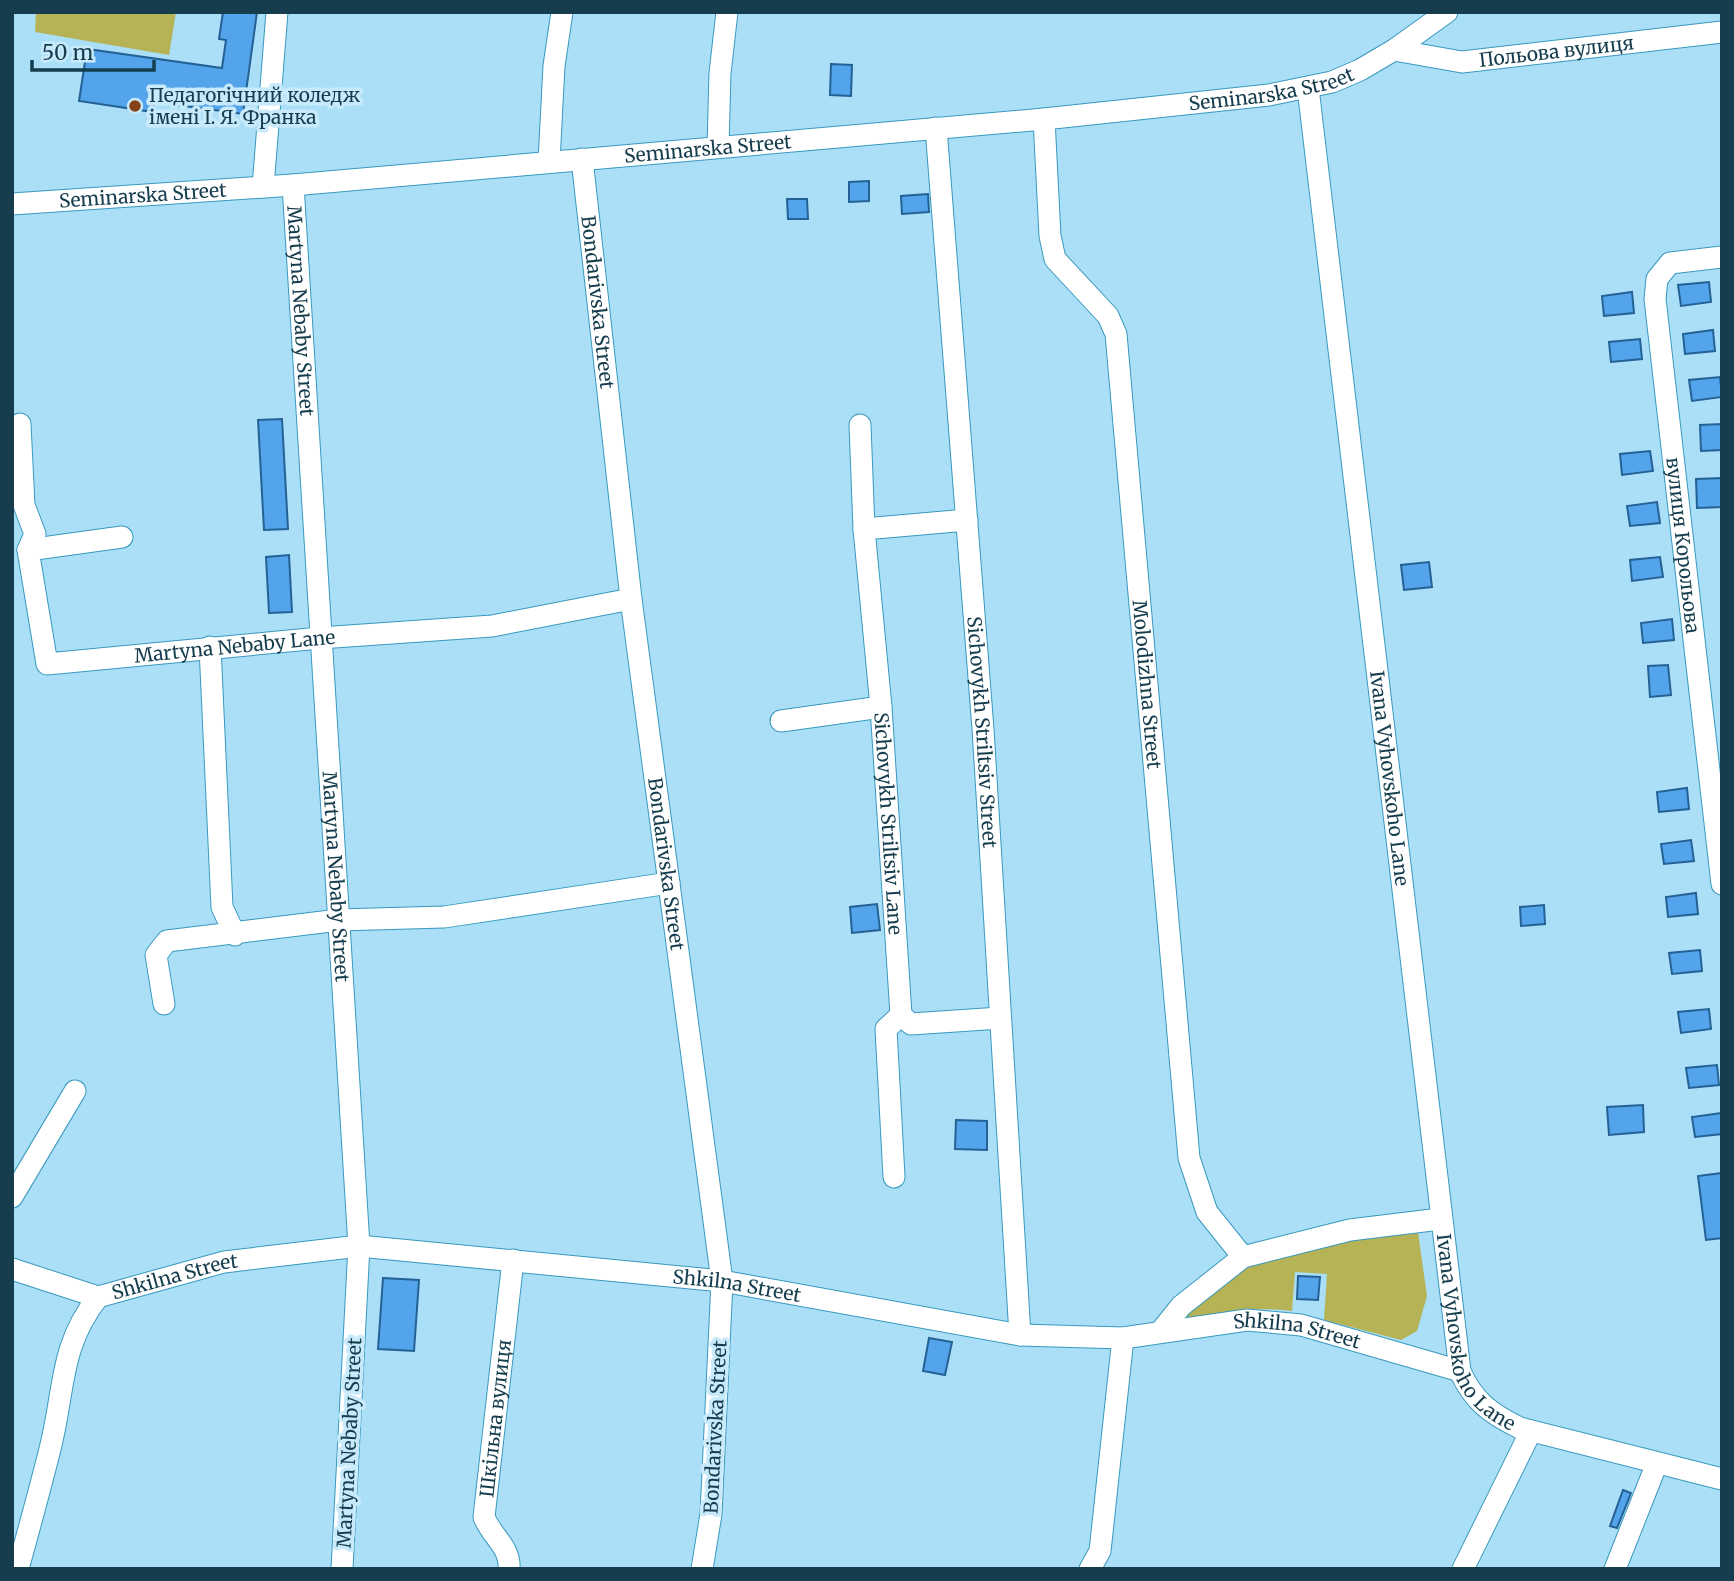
<svg xmlns="http://www.w3.org/2000/svg" width="1734" height="1581" font-family="Merriweather,serif">
<style>
.green{fill:#b5b355}
.building{fill:#54a4ec;stroke:#246195;stroke-width:2}
.lines{fill:none;stroke-linecap:round;stroke-linejoin:round}
.minor-casing{stroke:#3899be;stroke-width:23}
.minor{stroke:#fff;stroke-width:21}
.poi-dot{fill:#864118;stroke:#c8eafa;stroke-width:2.5}
.labels{text-anchor:middle;stroke-width:7;stroke-linejoin:round;paint-order:stroke}
.street-label{font-size:19px;fill:#153d4d;stroke:#c8eafa}
.poi-label{font-size:19px;fill:#153d4d;stroke:#c8eafa;text-anchor:start}
</style>
<rect width="100%" height="100%" fill="#abdff7"/>
<g class="green">
<polygon points="36,12 176,12 169,55 35,32"/>
<path d="M1418,1232l9,64 -10,35 -16,9 -77,-20 3,-46 -32,-2 -3,39c-41,-5 -74,1 -113,11l53,-50 28,-11 111,-26z"/>
</g>
<g class="building">
<polygon points="223,12 257,12 243,114 154,102 153,112 79,101 87,49 222,68 226,40 219,39"/>
<polygon points="831,64 852,65 851,96 830,95"/>
<polygon points="869,181 869,201 849,202 849,182"/>
<polygon points="928,194 929,212 902,214 901,196"/>
<polygon points="787,199 807,199 808,219 788,219"/>
<polygon points="1709,282 1711,302 1681,306 1678,285"/>
<polygon points="1632,292 1634,313 1604,316 1602,296"/>
<polygon points="1713,330 1715,351 1685,354 1683,334"/>
<polygon points="1640,339 1642,359 1611,362 1609,342"/>
<polygon points="1720,377 1722,397 1692,401 1689,380"/>
<polygon points="282,419 288,529 264,530 258,420"/>
<polygon points="1722,424 1722,450 1701,451 1700,425"/>
<polygon points="1650,451 1653,471 1622,475 1620,454"/>
<polygon points="1722,478 1722,507 1697,508 1696,479"/>
<polygon points="1657,502 1660,523 1630,526 1627,506"/>
<polygon points="289,555 292,612 269,613 266,557"/>
<polygon points="1660,557 1663,577 1632,581 1630,560"/>
<polygon points="1429,562 1432,587 1404,590 1401,565"/>
<polygon points="1672,619 1674,640 1643,643 1641,623"/>
<polygon points="1668,665 1671,695 1650,697 1648,666"/>
<polygon points="1687,788 1689,809 1659,812 1657,792"/>
<polygon points="1691,840 1694,861 1664,864 1661,844"/>
<polygon points="1696,893 1698,914 1668,917 1666,897"/>
<polygon points="877,904 880,930 852,933 850,907"/>
<polygon points="1544,905 1545,924 1521,926 1520,907"/>
<polygon points="1700,950 1702,971 1672,974 1669,953"/>
<polygon points="1709,1009 1711,1029 1681,1033 1678,1012"/>
<polygon points="1717,1065 1719,1085 1689,1088 1686,1068"/>
<polygon points="1643,1105 1644,1132 1609,1135 1607,1107"/>
<polygon points="1722,1113 1722,1134 1695,1137 1692,1117"/>
<polygon points="956,1120 987,1121 987,1150 955,1149"/>
<polygon points="1722,1173 1722,1238 1706,1240 1698,1176"/>
<polygon points="1298,1276 1320,1277 1318,1300 1297,1299"/>
<polygon points="383,1278 419,1280 414,1351 378,1349"/>
<polygon points="929,1338 952,1342 945,1375 923,1371"/>
<polygon points="1623,1490 1631,1493 1617,1528 1610,1526"/>
</g>
<g class="lines">
<g class="minor-casing">
<g id="minor">
<path id="s1" d="M1394,50l68,12 260,-30"/>
<path id="s2" d="M1308,88l152,1283c13,30 31,43 60,57l202,51"/>
<path id="s3" d="M1044,119l6,117 5,23 53,57 8,18 73,824 18,54 36,45"/>
<path id="s4" d="M936,128l47,601 37,606"/>
<polyline points="718,147 720,73 727,12"/>
<path id="s5" d="M582,159l49,440 91,682 -11,233 -9,55"/>
<polyline points="549,161 554,66 562,12"/>
<path id="s6" d="M293,185l66,1061 -17,323"/>
<polyline points="263,187 277,12"/>
<path id="s7" d="M12,204l281,-19 751,-66 225,-24 63,-13 28,-12 34,-20 53,-38"/>
<path id="s8" d="M1722,257l-52,6 -13,16 -2,20 67,585"/>
<polyline points="20,424 24,505 35,534 28,550"/>
<polyline points="860,425 864,529"/>
<path id="s9" d="M967,520l-103,9 17,178 20,308 10,9 89,-6"/>
<path id="s10" d="M122,537l-94,13 19,114 273,-26 172,-12 139,-27"/>
<polyline points="210,647 222,907 235,935"/>
<polyline points="781,721 881,707"/>
<polyline points="164,1004 156,955 167,941 339,920 444,917 669,883"/>
<polyline points="894,1177 886,1029 901,1015"/>
<polyline points="12,1197 75,1091"/>
<path id="s11" d="M12,1269l86,28 126,-35 135,-16 363,35 298,54 103,3 124,-18 54,5 159,46"/>
<polyline points="1161,1331 1181,1306 1243,1257 1350,1230 1440,1219"/>
<path d="M18,1569c11,-40 22,-80 32,-120 15,-59 9,-102 48,-152"/>
<path id="s12" d="M509,1569c2,-22 -18,-33 -25,-52l29,-257"/>
<polyline points="1090,1569 1100,1551 1123,1338"/>
<polyline points="1463,1569 1531,1431"/>
<polyline points="1615,1569 1657,1463"/>
</g>
</g>
<use href="#minor" class="minor"/>
</g>
<circle class="poi-dot" cx="135" cy="106" r="7"/>
<g class="labels">
<g class="street-label">
<text dy="7" stroke="none"><textPath href="#s1" startOffset="164">Польова вулиця</textPath></text>
<text dy="7" stroke="none"><textPath href="#s7" startOffset="1265">Seminarska Street</textPath></text>
<text dy="7" stroke="none"><textPath href="#s7" startOffset="698">Seminarska Street</textPath></text>
<text dy="7" stroke="none"><textPath href="#s7" startOffset="131">Seminarska Street</textPath></text>
<text dy="7" stroke="none"><textPath href="#s5" startOffset="144">Bondarivska Street</textPath></text>
<text dy="7" stroke="none"><textPath href="#s6" startOffset="126">Martyna Nebaby Street</textPath></text>
<text dy="7" stroke="none"><textPath href="#s8" startOffset="341">вулиця Корольова</textPath></text>
<text dy="7" stroke="none"><textPath href="#s10" startOffset="399">Martyna Nebaby Lane</textPath></text>
<text dy="7" stroke="none"><textPath href="#s3" startOffset="590">Molodizhna Street</textPath></text>
<text dy="7" stroke="none"><textPath href="#s4" startOffset="606">Sichovykh Striltsiv Street</textPath></text>
<text dy="7" stroke="none"><textPath href="#s2" startOffset="695">Ivana Vyhovskoho Lane</textPath></text>
<text dy="7" stroke="none"><textPath href="#s9" startOffset="399">Sichovykh Striltsiv Lane</textPath></text>
<text dy="7" stroke="none"><textPath href="#s5" startOffset="710">Bondarivska Street</textPath></text>
<text dy="7" stroke="none"><textPath href="#s6" startOffset="693">Martyna Nebaby Street</textPath></text>
<text dy="7" stroke="none"><textPath href="#s11" startOffset="170">Shkilna Street</textPath></text>
<text dy="7" stroke="none"><textPath href="#s11" startOffset="737">Shkilna Street</textPath></text>
<text dy="7" stroke="none"><textPath href="#s2" startOffset="1262">Ivana Vyhovskoho Lane</textPath></text>
<text dy="7" stroke="none"><textPath href="#s11" startOffset="1304">Shkilna Street</textPath></text>
<text dy="7" stroke="none"><textPath href="#s12" startOffset="158">Шкільна вулиця</textPath></text>
<text transform="translate(715 1427) rotate(-87)" y="7">Bondarivska Street</text>
<text transform="translate(349 1443) rotate(-87)" y="7">Martyna Nebaby Street</text>
</g>
<g class="poi-label">
<text x="149" y="102">Педагогічний коледж<tspan x="149" dy="22">імені І. Я. Франка</tspan></text>
</g>
</g>
<rect width="1734" height="1581" fill="none" stroke="#153d4d" stroke-width="28"/>
<path d="M32 60v10h122v-10" fill="none" stroke="#153d4d" stroke-width="3.5"/>
<text x="42" y="60" font-size="21" fill="#153d4d" stroke="#c8eafa" stroke-width="5" paint-order="stroke">50 m</text>
</svg>
